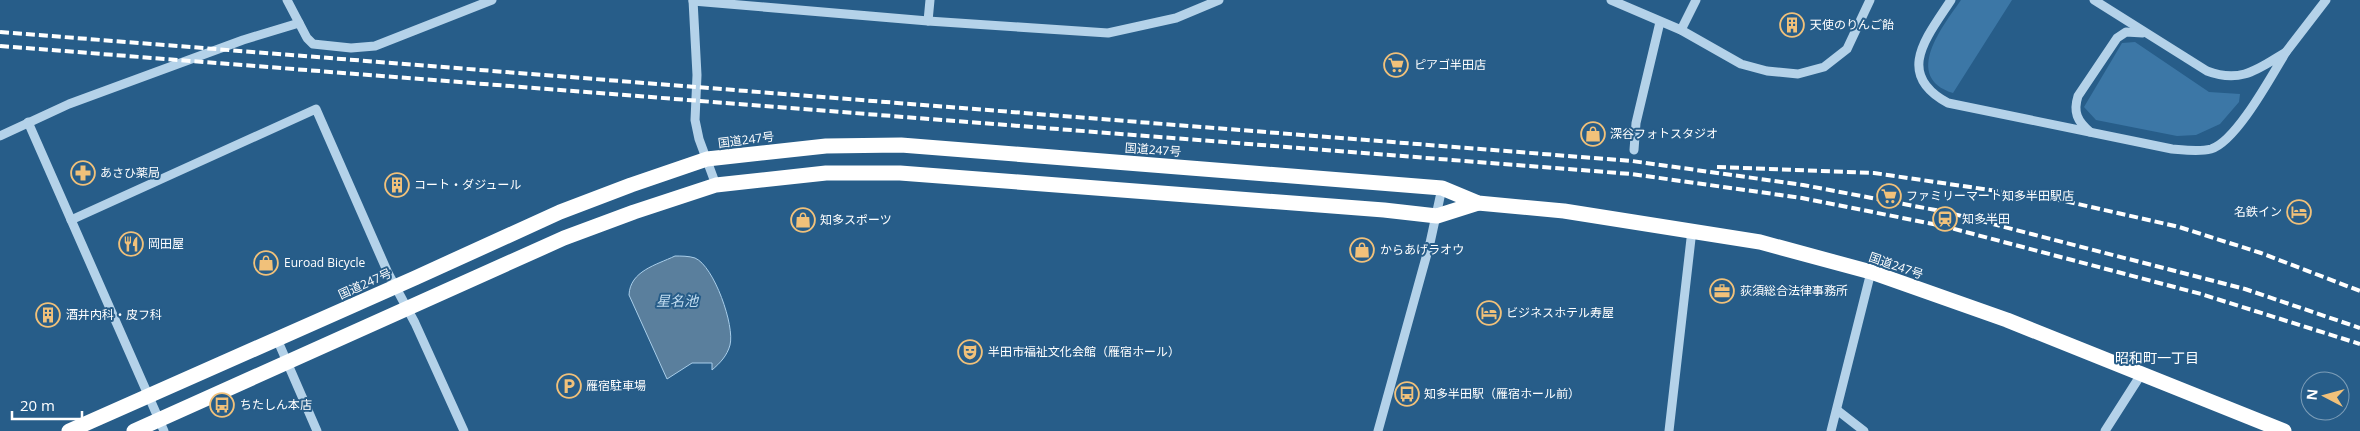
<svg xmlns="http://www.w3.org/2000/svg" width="2360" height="431" font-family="'Open Sans','Noto Sans JP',sans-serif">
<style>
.green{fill:#3c77a6}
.water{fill:#5a7f9d;stroke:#a9ceea}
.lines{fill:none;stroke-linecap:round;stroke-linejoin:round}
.minor{stroke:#b4d2e9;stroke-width:9}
.highway{stroke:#fff;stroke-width:15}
.rail{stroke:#fff;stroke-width:4;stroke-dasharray:9 4;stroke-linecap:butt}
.labels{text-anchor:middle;stroke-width:4;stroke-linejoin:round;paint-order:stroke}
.poi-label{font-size:12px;fill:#fff;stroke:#275d89;text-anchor:start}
.street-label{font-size:12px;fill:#fff;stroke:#275d89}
.water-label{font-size:14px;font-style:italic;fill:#c0dcf0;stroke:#275d89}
.neighbourhood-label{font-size:14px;fill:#fff;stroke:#275d89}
</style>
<rect width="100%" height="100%" fill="#275d89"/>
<g class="green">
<path d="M1961,0h51l-59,93c-51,-16 -10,-67 8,-93z"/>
<polygon points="2135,42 2209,92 2240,94 2239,102 2220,124 2196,135 2177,136 2096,120 2084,107 2122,43"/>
</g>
<path class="water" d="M675,256c6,0 14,0 20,2 19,8 40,68 35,87 -3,11 -10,18 -18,25v-7h-20l-25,16 -38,-84c1,-24 27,-30 46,-39z"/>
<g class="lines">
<g class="minor">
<polyline points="287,0 307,38 313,44 351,48 375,46 492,0"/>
<polyline points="693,0 697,75 695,120 699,139 716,185"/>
<polyline points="1611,0 1681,30 1741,64 1767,71 1798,74 1824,67 1847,49 1870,0"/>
<path d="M1951,0c-24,37 -57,74 -3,103l224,46c13,1 27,3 39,0 25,-7 61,-74 75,-97 -28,17 -45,32 -79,19l-113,-71"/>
<polyline points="693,1 928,21 1108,33 1176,18 1219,0"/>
<polyline points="928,21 930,0"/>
<polyline points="1681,30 1696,0"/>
<polyline points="2286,52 2326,0"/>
<polyline points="28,122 164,431"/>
<path d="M2090,132c-13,-11 -17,-20 -12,-36l39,-58 9,-6 17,1"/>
<polyline points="0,136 69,104 243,40 299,23"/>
<polyline points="1634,150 1636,123 1660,22"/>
<polyline points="71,220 316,109 388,273 415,323 464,431"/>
<polyline points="277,339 317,431"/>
<polyline points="1837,410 1864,431"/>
<polyline points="1378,431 1430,243 1442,188"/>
<polyline points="1669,431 1692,230"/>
<polyline points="1831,431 1871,272"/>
<polyline points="2105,431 2142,373"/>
</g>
<g class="highway">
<polyline points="69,431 415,278 560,212 631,185 707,159 826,146 901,145 1442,188 1478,203 1564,211 1760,242 1871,272 2007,320 2284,431"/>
<polyline points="134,431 564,238 634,212 716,185 826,173 900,173 1384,210 1437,216 1478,203"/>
</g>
<g class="rail">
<polyline points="0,32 1632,161 1803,185 1946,212 2245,289 2360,328"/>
<polyline points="0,46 1631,174 1802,198 1943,226 2201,294 2360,344"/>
<polyline points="1717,167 1874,173 2065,201 2179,227 2261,253 2360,291"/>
</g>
</g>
<defs>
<g id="building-ring" transform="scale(1.25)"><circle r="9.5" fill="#275d89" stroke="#f1c17a" stroke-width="1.5"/><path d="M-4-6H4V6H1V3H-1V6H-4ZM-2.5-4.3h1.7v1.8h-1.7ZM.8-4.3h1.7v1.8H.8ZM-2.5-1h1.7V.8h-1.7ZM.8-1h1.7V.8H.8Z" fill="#f1c17a"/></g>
<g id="supermarket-ring" transform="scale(1.25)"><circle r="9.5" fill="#275d89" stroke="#f1c17a" stroke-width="1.5"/><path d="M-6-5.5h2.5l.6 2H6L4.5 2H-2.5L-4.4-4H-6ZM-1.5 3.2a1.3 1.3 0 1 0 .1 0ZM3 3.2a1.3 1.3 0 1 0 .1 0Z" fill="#f1c17a"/></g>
<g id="shop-ring" transform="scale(1.25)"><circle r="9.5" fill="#275d89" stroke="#f1c17a" stroke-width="1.5"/><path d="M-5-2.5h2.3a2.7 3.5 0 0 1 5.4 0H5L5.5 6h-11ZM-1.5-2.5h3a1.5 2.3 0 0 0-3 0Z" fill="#f1c17a"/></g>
<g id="pharmacy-ring" transform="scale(1.25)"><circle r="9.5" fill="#275d89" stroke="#f1c17a" stroke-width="1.5"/><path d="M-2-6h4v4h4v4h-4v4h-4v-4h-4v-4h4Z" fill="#f1c17a"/></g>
<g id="hotel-ring" transform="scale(1.25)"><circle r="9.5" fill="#275d89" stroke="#f1c17a" stroke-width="1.5"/><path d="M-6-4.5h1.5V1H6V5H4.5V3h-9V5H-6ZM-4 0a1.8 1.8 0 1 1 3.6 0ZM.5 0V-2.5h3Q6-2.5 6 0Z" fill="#f1c17a"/></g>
<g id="station-ring" transform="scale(1.25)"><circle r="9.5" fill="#275d89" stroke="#f1c17a" stroke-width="1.5"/><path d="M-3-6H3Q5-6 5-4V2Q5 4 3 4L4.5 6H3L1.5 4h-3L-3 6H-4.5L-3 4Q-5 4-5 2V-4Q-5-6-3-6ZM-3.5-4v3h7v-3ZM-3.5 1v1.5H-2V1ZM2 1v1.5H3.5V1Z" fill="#f1c17a"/></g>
<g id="restaurant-ring" transform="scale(1.25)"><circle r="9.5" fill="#275d89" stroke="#f1c17a" stroke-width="1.5"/><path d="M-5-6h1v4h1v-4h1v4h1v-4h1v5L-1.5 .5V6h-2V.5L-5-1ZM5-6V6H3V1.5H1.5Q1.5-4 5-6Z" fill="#f1c17a"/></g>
<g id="office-ring" transform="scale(1.25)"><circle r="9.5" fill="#275d89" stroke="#f1c17a" stroke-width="1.5"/><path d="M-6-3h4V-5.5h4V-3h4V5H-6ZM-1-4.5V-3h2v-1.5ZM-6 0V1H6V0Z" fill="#f1c17a"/></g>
<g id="theatre-ring" transform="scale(1.25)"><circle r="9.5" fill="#275d89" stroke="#f1c17a" stroke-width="1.5"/><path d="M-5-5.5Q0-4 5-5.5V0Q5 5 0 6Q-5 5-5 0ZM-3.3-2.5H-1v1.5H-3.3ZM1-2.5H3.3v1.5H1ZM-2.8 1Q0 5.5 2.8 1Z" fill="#f1c17a"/></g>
<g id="parking-ring" transform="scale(1.25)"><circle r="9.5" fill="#275d89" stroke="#f1c17a" stroke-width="1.5"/><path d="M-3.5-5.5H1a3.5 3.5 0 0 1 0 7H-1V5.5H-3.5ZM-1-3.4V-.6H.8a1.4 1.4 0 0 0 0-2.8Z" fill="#f1c17a"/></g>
<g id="bus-ring" transform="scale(1.25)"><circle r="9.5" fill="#275d89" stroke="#f1c17a" stroke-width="1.5"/><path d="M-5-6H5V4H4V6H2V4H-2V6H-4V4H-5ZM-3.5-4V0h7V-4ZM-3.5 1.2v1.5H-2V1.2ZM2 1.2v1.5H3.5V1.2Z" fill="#f1c17a"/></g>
</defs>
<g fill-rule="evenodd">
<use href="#building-ring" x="1792" y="25"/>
<use href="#supermarket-ring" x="1396" y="65"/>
<use href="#shop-ring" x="1593" y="134"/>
<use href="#pharmacy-ring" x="83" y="173"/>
<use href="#building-ring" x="397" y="185"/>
<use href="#supermarket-ring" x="1889" y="196"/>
<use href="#hotel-ring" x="2299" y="212"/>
<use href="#station-ring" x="1945" y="219"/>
<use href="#shop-ring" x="803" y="220"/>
<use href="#restaurant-ring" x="131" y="244"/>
<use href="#shop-ring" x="1362" y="250"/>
<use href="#shop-ring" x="266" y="263"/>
<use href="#office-ring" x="1722" y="291"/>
<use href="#hotel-ring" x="1489" y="313"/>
<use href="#building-ring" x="48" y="315"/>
<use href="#theatre-ring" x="970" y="352"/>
<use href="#parking-ring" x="569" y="386"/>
<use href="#bus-ring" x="1407" y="394"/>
<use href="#bus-ring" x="222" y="405"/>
</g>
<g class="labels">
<g class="poi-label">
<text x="1810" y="29">天使のりんご飴</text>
<text x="1414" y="69">ピアゴ半田店</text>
<text x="1610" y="138">深谷フォトスタジオ</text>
<text x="100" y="177">あさひ薬局</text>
<text x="414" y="189">コート・ダジュール</text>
<text x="1906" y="200">ファミリーマート知多半田駅店</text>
<text x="2282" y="216" text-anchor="end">名鉄イン</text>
<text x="1962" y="223">知多半田</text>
<text x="820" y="224">知多スポーツ</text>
<text x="148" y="248">岡田屋</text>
<text x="1380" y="254">からあげラオウ</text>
<text x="284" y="267">Euroad Bicycle</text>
<text x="1740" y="295">荻須総合法律事務所</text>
<text x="1506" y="317">ビジネスホテル寿屋</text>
<text x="66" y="319">酒井内科・皮フ科</text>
<text x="988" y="356">半田市福祉文化会館（雁宿ホール）</text>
<text x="586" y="390">雁宿駐車場</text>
<text x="1424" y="398">知多半田駅（雁宿ホール前）</text>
<text x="240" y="409">ちたしん本店</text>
</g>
<g class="street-label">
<text transform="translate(746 140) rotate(-7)" y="4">国道247号</text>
<text transform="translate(1153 150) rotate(4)" y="4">国道247号</text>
<text transform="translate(1896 266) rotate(19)" y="4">国道247号</text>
<text transform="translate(365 284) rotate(-24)" y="4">国道247号</text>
</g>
<g class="water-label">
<text x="677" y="306">星名池</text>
</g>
<g class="neighbourhood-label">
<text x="2157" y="363">昭和町一丁目</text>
</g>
</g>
<g transform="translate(2325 396) rotate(276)"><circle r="24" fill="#275d89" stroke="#7d9eb8"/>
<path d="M0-4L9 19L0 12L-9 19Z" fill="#f1c17a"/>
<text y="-8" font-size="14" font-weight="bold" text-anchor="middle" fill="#ffffff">N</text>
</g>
<path d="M12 411v8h70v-8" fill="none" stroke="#ffffff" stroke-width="2.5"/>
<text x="20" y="411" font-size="15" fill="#ffffff" stroke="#275d89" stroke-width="4" paint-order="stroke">20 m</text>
</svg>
